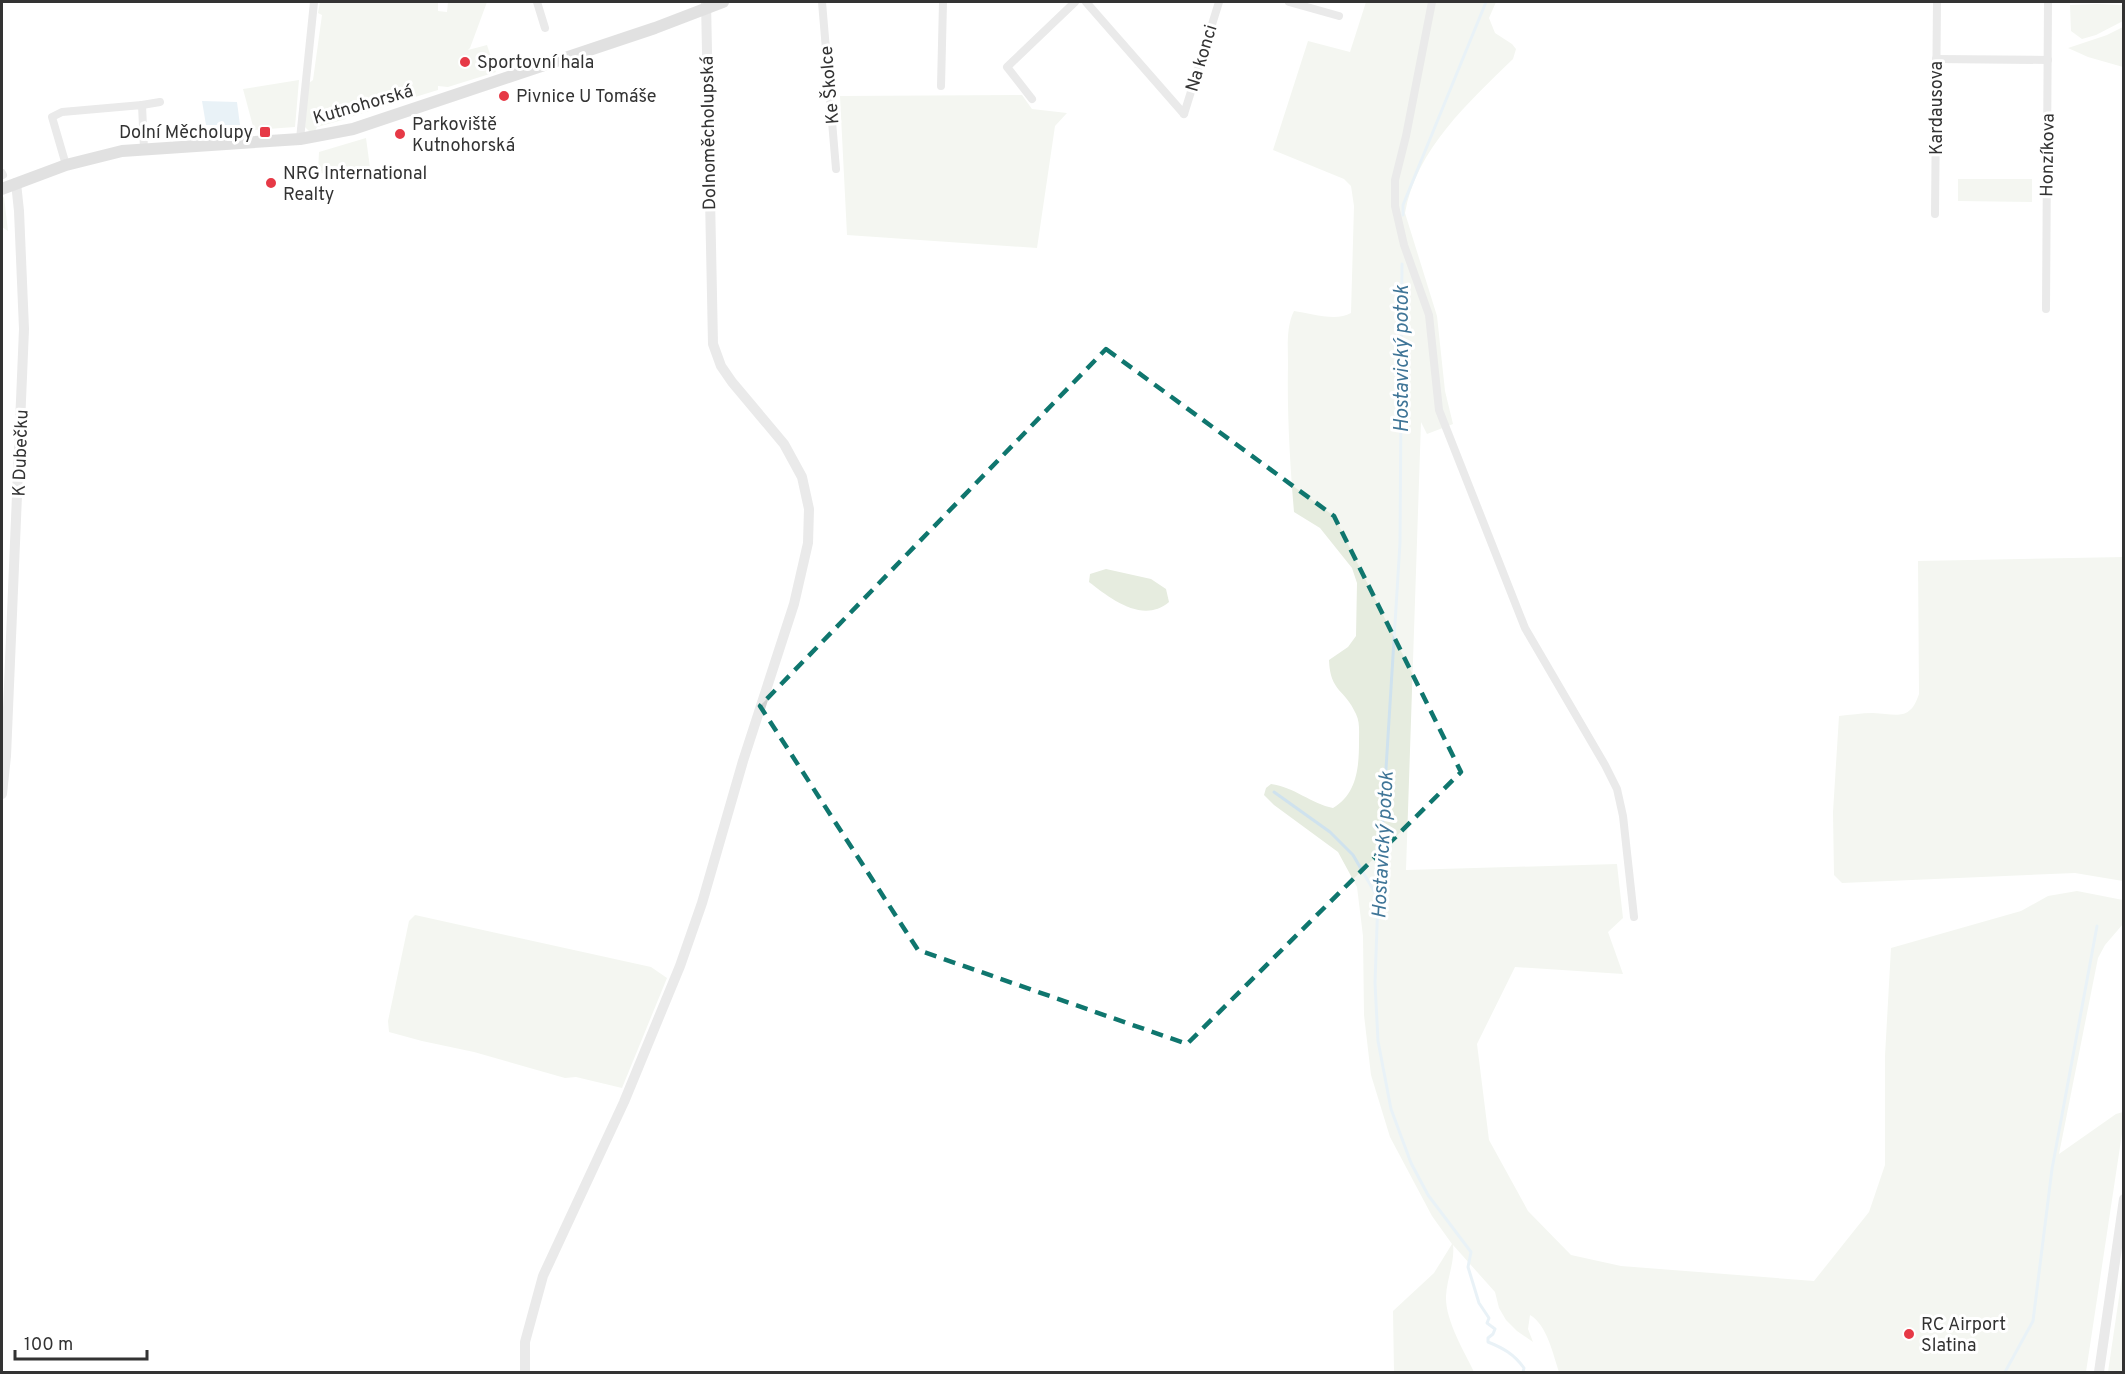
<svg xmlns="http://www.w3.org/2000/svg" width="2125" height="1374" font-family="Overpass,sans-serif">
<style>
.green{fill:#e6ecdf}
.water{fill:#cfe2ee}
.lines{fill:none;stroke-linecap:round;stroke-linejoin:round}
.stream{stroke:#cfe2ee;stroke-width:3}
.minor{stroke:#d0d0d0;stroke-width:8}
.tertiary{stroke:#d0d0d0;stroke-width:10}
.secondary{stroke:#bdbdbd;stroke-width:12}
.marked{fill:none;stroke:#0f766e;stroke-width:4.5;stroke-dasharray:12 8;stroke-linejoin:round}
.poi-dot{fill:#e63946;stroke:#fff;stroke-width:2}
.labels{text-anchor:middle;stroke-width:6;stroke-linejoin:round;paint-order:stroke}
.street-label{font-size:18px;fill:#333;stroke:#fff}
.poi-label{font-size:18px;fill:#333;stroke:#fff;text-anchor:start}
.water-label{font-size:20px;font-style:italic;fill:#3f7597;stroke:#fff}
</style>
<rect width="100%" height="100%" fill="#fff"/>
<g class="green">
<polygon points="320,2 438,2 438,11 447,12 448,2 487,2 470,48 468,50 487,45 496,72 448,87 438,86 438,90 350,117 347,112 344,114 346,119 317,127 315,131 310,132 305,127 309,83 313,80 322,15 318,13"/>
<path d="M1366,2h130l-7,16 6,15 17,11 4,5 -3,10c-44,43 -97,90 -108,154l32,103 8,75 8,33 -26,10 -6,-12 -15,448 211,-6 6,54 -15,14 15,42 -108,-7 -38,77 12,96 39,71 43,44 50,11 193,15 55,-69 16,-47v-109l6,-108 130,-37 27,-15 29,-5 46,9v24l-18,21 -7,13 -39,196 57,-40 7,-2v15l-37,245h-527c-6,-18 -12,-47 -29,-57l-2,14 5,13 -16,-11 -11,-11 -7,-12 -4,-16 -42,-47c2,17 -6,33 -7,51 -1,24 18,55 28,76h-80l-1,-61 41,-38 18,-29 -20,-28 -42,-79 -19,-62 -7,-60 -1,-79 -6,-49 -19,-35 -64,-47 -10,-10 2,-7 5,-4c23,3 41,20 62,24 24,-14 26,-41 26,-66 0,-10 1,-20 -3,-28 -11,-25 -26,-22 -27,-54l19,-13 8,-11 1,-53 -5,-15 -32,-40 -26,-16c-4,-49 -7,-97 -6,-147 0,-18 -2,-38 6,-54 16,2 42,11 57,2l3,-107 -3,-20 -7,-7 -71,-29 35,-109 42,11z"/>
<polygon points="2097,4 2123,5 2123,21 2096,35 2082,39 2071,31 2070,5"/>
<polygon points="2123,27 2123,67 2088,57 2068,48 2107,35"/>
<polygon points="299,80 295,127 254,130 243,89"/>
<polygon points="1022,95 1032,109 1067,113 1055,126 1037,248 847,235 840,96"/>
<polygon points="366,138 371,175 318,173 319,152"/>
<polygon points="1958,179 2032,179 2032,202 1958,201"/>
<polygon points="4,197 8,231 2,227 2,198"/>
<path d="M2123,557v324l-48,-8 -233,10 -8,-8 -1,-63 6,-96c11,-1 22,-3 34,-3 23,1 37,9 46,-19l-1,-133z"/>
<path d="M1106,569l45,10 15,10 3,13c-26,22 -58,-3 -80,-20l1,-8z"/>
<polygon points="415,915 651,967 667,978 622,1088 576,1077 565,1078 474,1052 422,1041 389,1032 388,1021 409,921"/>
<polygon points="2123,1270 2123,1372 2108,1372"/>
</g>
<polygon class="water" points="202,101 237,102 240,125 206,125"/>
<g class="lines">
<g class="stream">
<polyline points="1403,215 1403,205 1486,2"/>
<path d="M1402,264l-2,279 -22,355 -3,85 3,58 13,68 20,54 17,32 43,57 -3,15 11,36 10,15 -2,5 8,6 -2,5 -5,4v4c15,6 26,12 36,26l-1,4"/>
<polyline points="1274,792 1330,832 1353,855 1378,898"/>
<polyline points="2005,1372 2033,1321 2052,1169 2097,926"/>
</g>
<g class="minor">
<polyline points="537,2 545,28"/>
<polyline points="822,2 836,169"/>
<polyline points="1086,2 1184,114"/>
<polyline points="1289,2 1339,16"/>
<polyline points="1432,2 1406,136 1395,180 1395,206 1404,245 1429,315 1439,410 1525,628 1605,765 1617,789 1623,816 1634,917"/>
<polyline points="1936,59 2048,60"/>
<polyline points="941,86 943,2"/>
<polyline points="1032,99 1007,67 1075,2"/>
<polyline points="142,105 160,102"/>
<polyline points="1184,114 1219,2"/>
<polyline points="300,139 314,2"/>
<polyline points="66,165 52,117 62,112 142,105 144,149"/>
<polyline points="2,173 3,175"/>
<polyline points="1935,214 1937,2"/>
<polyline points="2046,309 2048,2"/>
</g>
<g class="tertiary">
<polyline points="2,794 6,756 24,329 19,211 16,183"/>
<polyline points="525,1372 525,1342 543,1276 624,1102 680,966 702,903 743,761 794,604 808,543 809,509 802,477 784,444 732,382 721,366 713,344 706,2"/>
<polyline points="2099,1372 2124,1199"/>
</g>
<polyline class="secondary" points="2,189 66,165 122,151 300,139 353,129 655,28 723,2"/>
</g>
<path d="M0 0H2125V1374H0ZM1106,349l228,167 127,256 -274,272 -269,-94 -158,-244z" fill="#fff" fill-opacity=".55" fill-rule="evenodd"/>
<path class="marked" d="M1106,349l228,167 127,256 -274,272 -269,-94 -158,-244z"/>
<g class="poi-dot">
<circle cx="465" cy="62" r="6"/>
<circle cx="504" cy="96" r="6"/>
<rect x="259" y="126" width="12" height="12" rx="3"/>
<circle cx="400" cy="134" r="6"/>
<circle cx="271" cy="183" r="6"/>
<circle cx="1909" cy="1334" r="6"/>
</g>
<g class="labels">
<g class="street-label">
<text transform="translate(1201 58) rotate(-73)" y="6">Na konci</text>
<text transform="translate(829 85) rotate(-95)" y="6">Ke Školce</text>
<text transform="translate(363 104) rotate(-16)" y="6">Kutnohorská</text>
<text transform="translate(1936 108) rotate(-90)" y="6">Kardausova</text>
<text transform="translate(708 133) rotate(-91)" y="6">Dolnoměcholupská</text>
<text transform="translate(2047 155) rotate(-89)" y="6">Honzíkova</text>
<text transform="translate(20 453) rotate(-88)" y="6">K Dubečku</text>
</g>
<g class="poi-label">
<text x="477" y="68">Sportovní hala</text>
<text x="516" y="102">Pivnice U Tomáše</text>
<text x="412" y="130">Parkoviště<tspan x="412" dy="21">Kutnohorská</tspan></text>
<text x="253" y="138" text-anchor="end">Dolní Měcholupy</text>
<text x="283" y="179">NRG International<tspan x="283" dy="21">Realty</tspan></text>
<text x="1921" y="1330">RC Airport<tspan x="1921" dy="21">Slatina</tspan></text>
</g>
<g class="water-label">
<text transform="translate(1401 359) rotate(-90)" y="7">Hostavický potok</text>
<text transform="translate(1382 845) rotate(-87)" y="7">Hostavický potok</text>
</g>
</g>
<rect width="2125" height="1374" fill="none" stroke="#333333" stroke-width="6"/>
<path d="M15 1350v9h132v-9" fill="none" stroke="#333333" stroke-width="3"/>
<text x="24" y="1350" font-size="18" fill="#333333" stroke="#ffffff" stroke-width="4.5" paint-order="stroke">100 m</text>
</svg>
